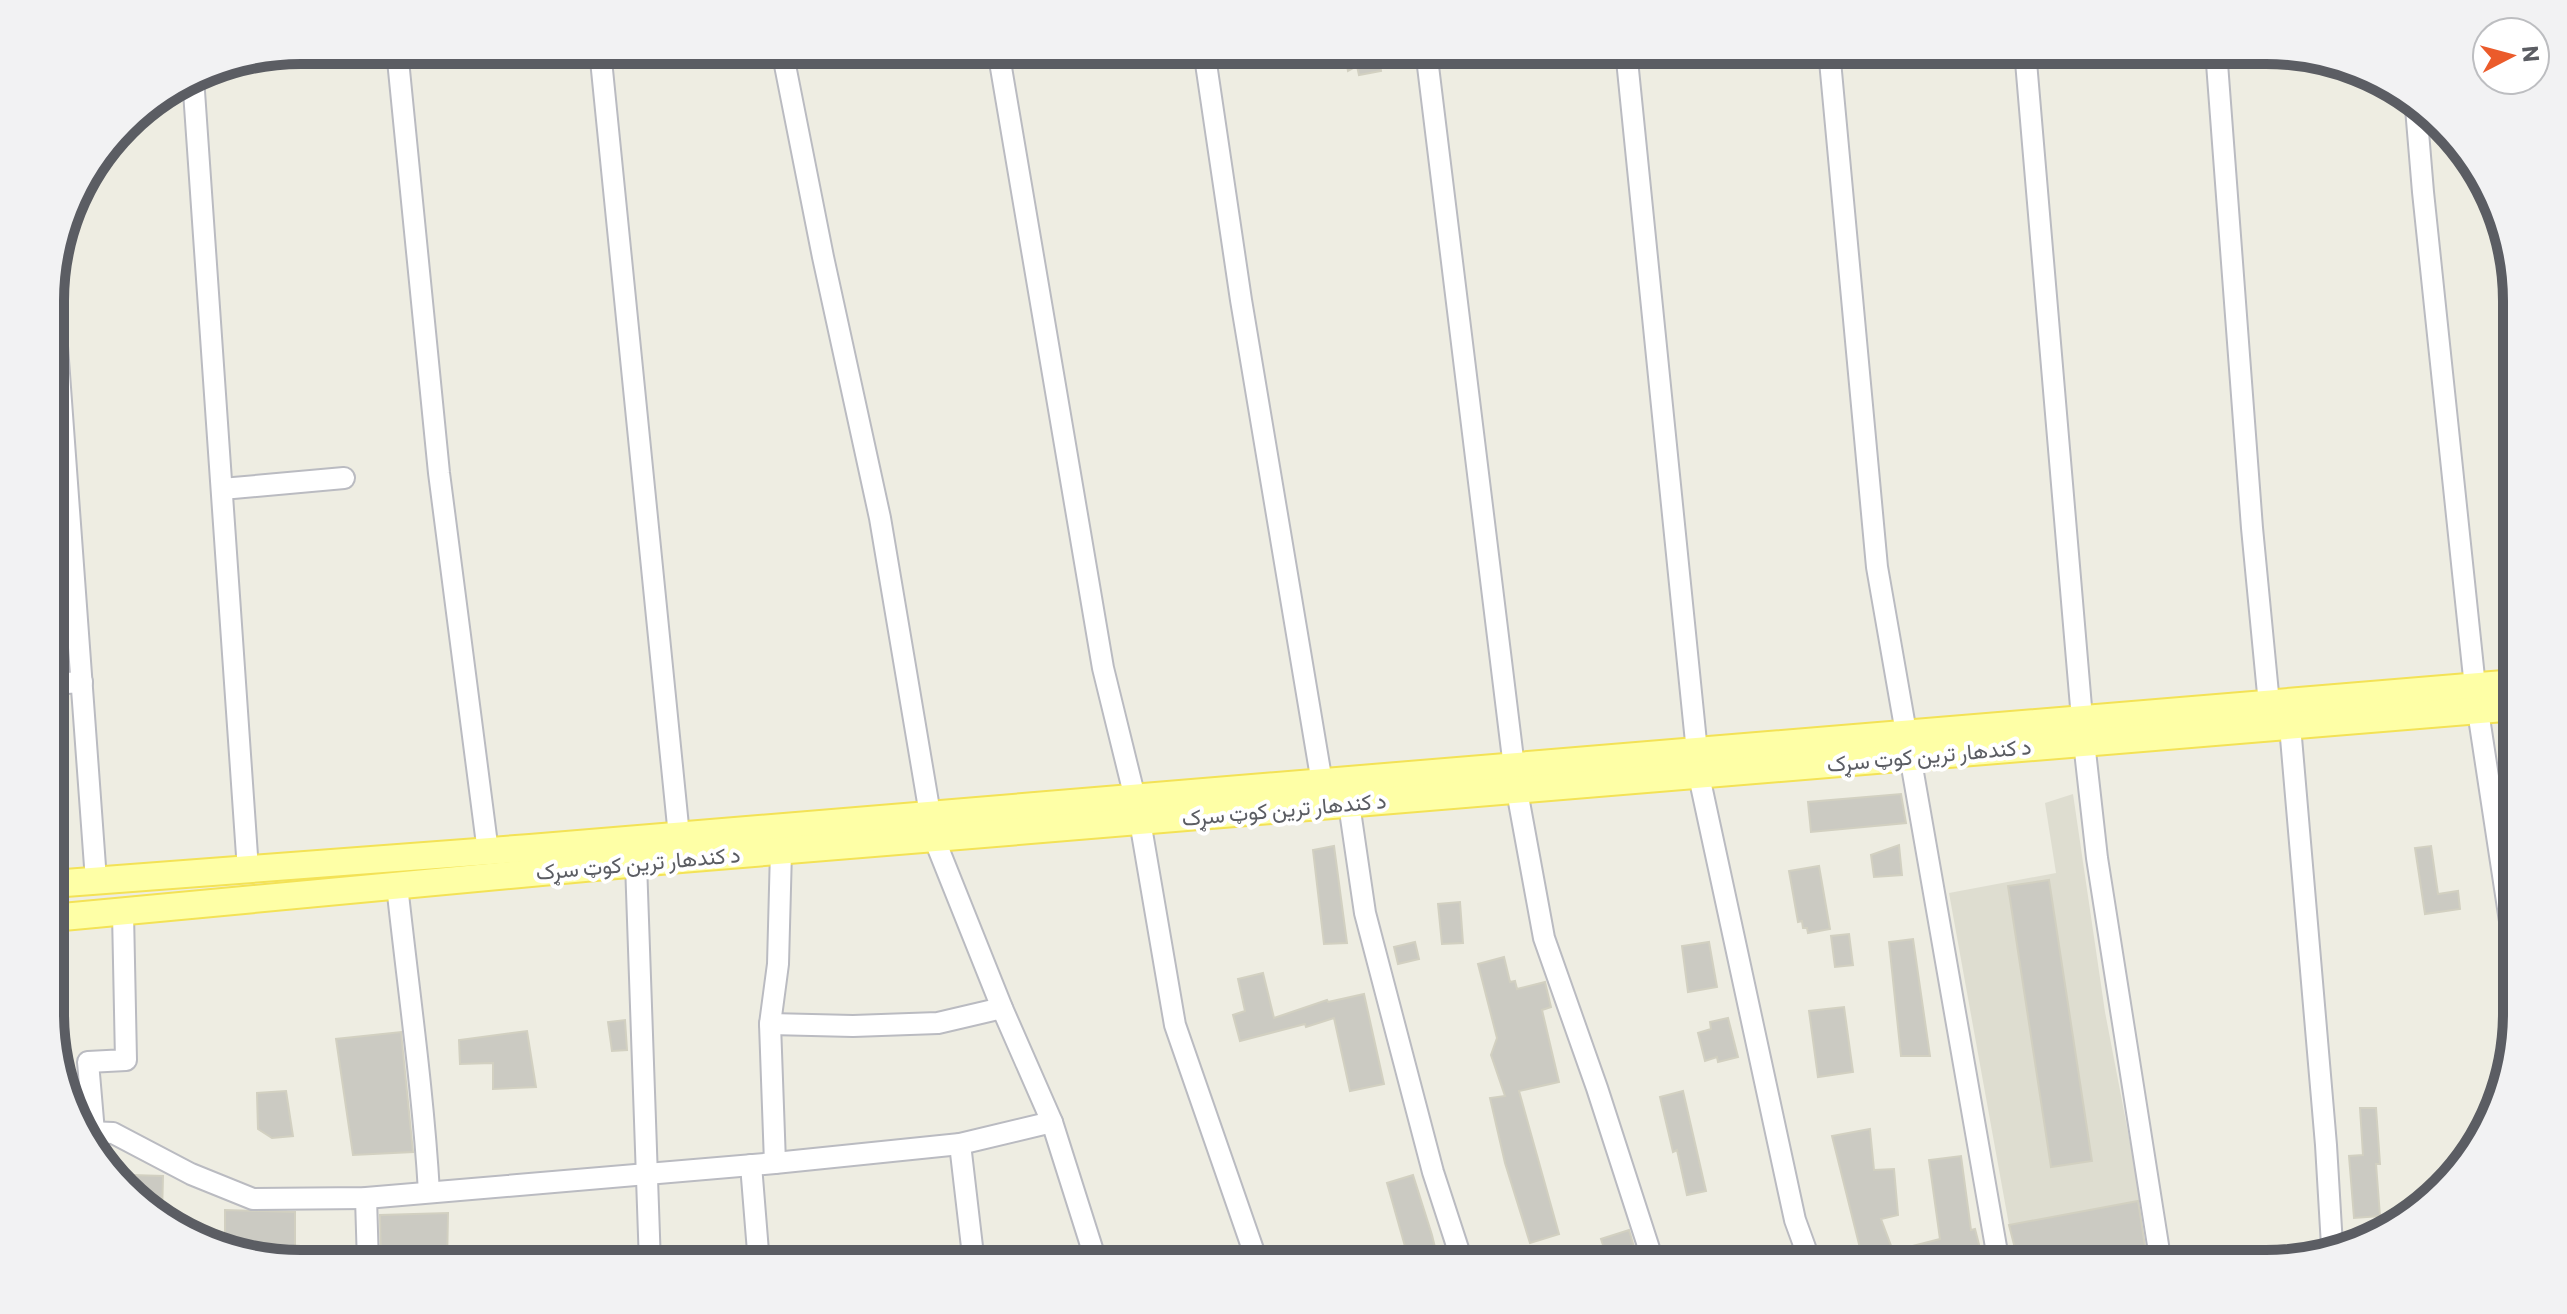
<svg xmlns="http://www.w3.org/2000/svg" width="2567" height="1314" font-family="Commissioner,Vazirmatn,sans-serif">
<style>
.education{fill:#deddd0}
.building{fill:#cbcac2;stroke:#d2d0c1;stroke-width:2}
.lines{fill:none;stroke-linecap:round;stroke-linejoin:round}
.minor-casing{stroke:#babbc1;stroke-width:24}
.major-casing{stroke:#f3e256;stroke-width:30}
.minor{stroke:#fff;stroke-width:20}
.major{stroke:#feffa6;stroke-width:26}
.labels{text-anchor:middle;stroke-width:8;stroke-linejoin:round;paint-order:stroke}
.street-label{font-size:22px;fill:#5b5d63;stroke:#fff}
.rim{fill:none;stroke:#5b5d63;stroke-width:10}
</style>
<rect width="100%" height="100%" fill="#eeede2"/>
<polygon class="education" points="2073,794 2105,1012 2141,1200 2009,1225 1949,893 2056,873 2045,803"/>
<g class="building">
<polygon points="1344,50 1391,50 1379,56 1381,71 1359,75 1357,66 1348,71"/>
<polygon points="1901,794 1906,823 1811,832 1808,802"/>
<polygon points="1899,845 1902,875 1874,877 1871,855"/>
<polygon points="1334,846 1347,943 1324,944 1313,850"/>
<polygon points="2431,846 2438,894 2458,891 2460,909 2425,914 2415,848"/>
<polygon points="1819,866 1830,929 1808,933 1807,928 1803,928 1802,921 1798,922 1789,871"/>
<polygon points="2049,880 2092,1161 2051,1167 2008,886"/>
<polygon points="1460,902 1463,943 1442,944 1438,904"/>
<polygon points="1849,934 1853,965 1835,967 1831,936"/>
<polygon points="1913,939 1930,1056 1901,1056 1889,942"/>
<polygon points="1415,942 1419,959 1398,964 1394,947"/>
<polygon points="1709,942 1717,987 1688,992 1682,946"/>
<polygon points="1504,957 1510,982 1515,981 1517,989 1545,982 1551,1007 1542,1010 1559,1082 1519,1091 1559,1234 1530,1243 1505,1163 1490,1098 1505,1096 1491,1055 1497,1038 1478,964"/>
<polygon points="1263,973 1274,1018 1327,1000 1328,1002 1364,994 1384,1084 1350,1091 1334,1018 1306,1027 1305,1024 1240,1041 1233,1015 1245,1011 1238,979"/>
<polygon points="1844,1007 1853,1072 1818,1077 1809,1011"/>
<polygon points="1728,1018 1738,1057 1718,1062 1717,1057 1705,1061 1698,1033 1711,1029 1710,1022"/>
<polygon points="625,1020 627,1050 612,1051 608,1022"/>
<polygon points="527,1031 536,1087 493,1089 493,1063 460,1064 459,1040"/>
<polygon points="401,1032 413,1152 353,1155 336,1039"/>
<polygon points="286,1091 293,1136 272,1138 258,1129 257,1093"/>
<polygon points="1683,1091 1706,1191 1687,1195 1677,1150 1673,1152 1660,1097"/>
<polygon points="2360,1108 2376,1108 2380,1164 2376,1164 2380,1216 2354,1218 2349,1156 2363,1155"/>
<polygon points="1870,1129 1874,1170 1894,1169 1898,1215 1881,1219 1893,1251 1940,1239 1929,1160 1961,1156 1971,1230 1975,1229 1984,1264 1864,1264 1832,1136"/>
<polygon points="131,1175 163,1176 162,1215 131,1190"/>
<polygon points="1413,1175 1432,1235 1439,1264 1410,1264 1387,1183"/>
<polygon points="2138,1201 2146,1253 2094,1258 2073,1264 2019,1264 2009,1225"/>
<polygon points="225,1210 295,1212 295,1263 225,1246"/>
<polygon points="448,1213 447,1264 381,1264 380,1215"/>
<polygon points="1629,1230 1639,1264 1609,1264 1601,1239"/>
</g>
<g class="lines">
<g class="minor-casing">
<g id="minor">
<polyline points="397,50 439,473 488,852"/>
<polyline points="600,50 679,836"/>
<polyline points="782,50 823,257 880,518 934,838 1002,1008 1052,1122 1097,1264"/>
<polyline points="998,50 1103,668 1135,798"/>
<polyline points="1204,50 1241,300 1322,783"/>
<polyline points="1426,50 1514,767"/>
<polyline points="1626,50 1697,752"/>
<polyline points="1829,50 1877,567 1999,1264"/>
<polyline points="2025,50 2084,742 2097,858 2161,1264"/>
<polyline points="2216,50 2252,528 2269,704"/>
<polyline points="193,77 248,870"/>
<polyline points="2416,108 2423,192 2475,687"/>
<polyline points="52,278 96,880"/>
<polyline points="222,489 344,478"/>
<polyline points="51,684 82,682"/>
<polyline points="2478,711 2517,967"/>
<polyline points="2290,726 2326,1145 2332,1246"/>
<polyline points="1699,776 1795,1220 1811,1264"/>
<polyline points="1517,791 1544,938 1597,1088 1654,1264"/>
<polyline points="1349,804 1365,913 1433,1172 1463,1264"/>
<polyline points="1140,821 1175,1025 1258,1264"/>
<polyline points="636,863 650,1264"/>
<path d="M397,885c11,102 26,204 32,307"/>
<polyline points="770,1024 853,1026 938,1023 1002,1008"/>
<polyline points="88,1132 113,1133 191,1174 253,1199 366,1198 775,1163 960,1144 1052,1122"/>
<polyline points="94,1132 88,1062 126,1060 123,913"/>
<polyline points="960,1144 974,1264"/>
<polyline points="775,1163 770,1024 778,964 781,851"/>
<polyline points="751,1165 759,1264"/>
<polyline points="366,1198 368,1264"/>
</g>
</g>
<g class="major-casing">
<g id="major">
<polyline points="52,884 530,848 2516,683"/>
<polyline points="52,918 681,859 2516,707"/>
</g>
</g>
<use href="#minor" class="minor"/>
<use href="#major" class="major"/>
</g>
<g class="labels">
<g class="street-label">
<text transform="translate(1929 755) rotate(-5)" y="8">د کندهار ترين کوټ سړک</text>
<text transform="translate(1284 809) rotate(-5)" y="8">د کندهار ترين کوټ سړک</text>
<text transform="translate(638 863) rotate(-5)" y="8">د کندهار ترين کوټ سړک</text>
</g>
</g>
<path d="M0 0H2567V1314H0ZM301 64H2266A237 237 0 0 1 2503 301V1013A237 237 0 0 1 2266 1250H301A237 237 0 0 1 64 1013V301A237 237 0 0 1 301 64Z" fill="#f2f2f3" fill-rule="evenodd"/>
<path class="rim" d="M301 64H2266A237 237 0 0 1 2503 301V1013A237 237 0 0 1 2266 1250H301A237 237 0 0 1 64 1013V301A237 237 0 0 1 301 64Z"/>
<g transform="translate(2511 56) rotate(84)"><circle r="38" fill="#ffffff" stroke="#bdbec1" stroke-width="2"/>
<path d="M0-6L14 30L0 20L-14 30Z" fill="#eb5b2b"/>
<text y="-12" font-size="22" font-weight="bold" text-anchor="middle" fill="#5b5d63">N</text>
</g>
</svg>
